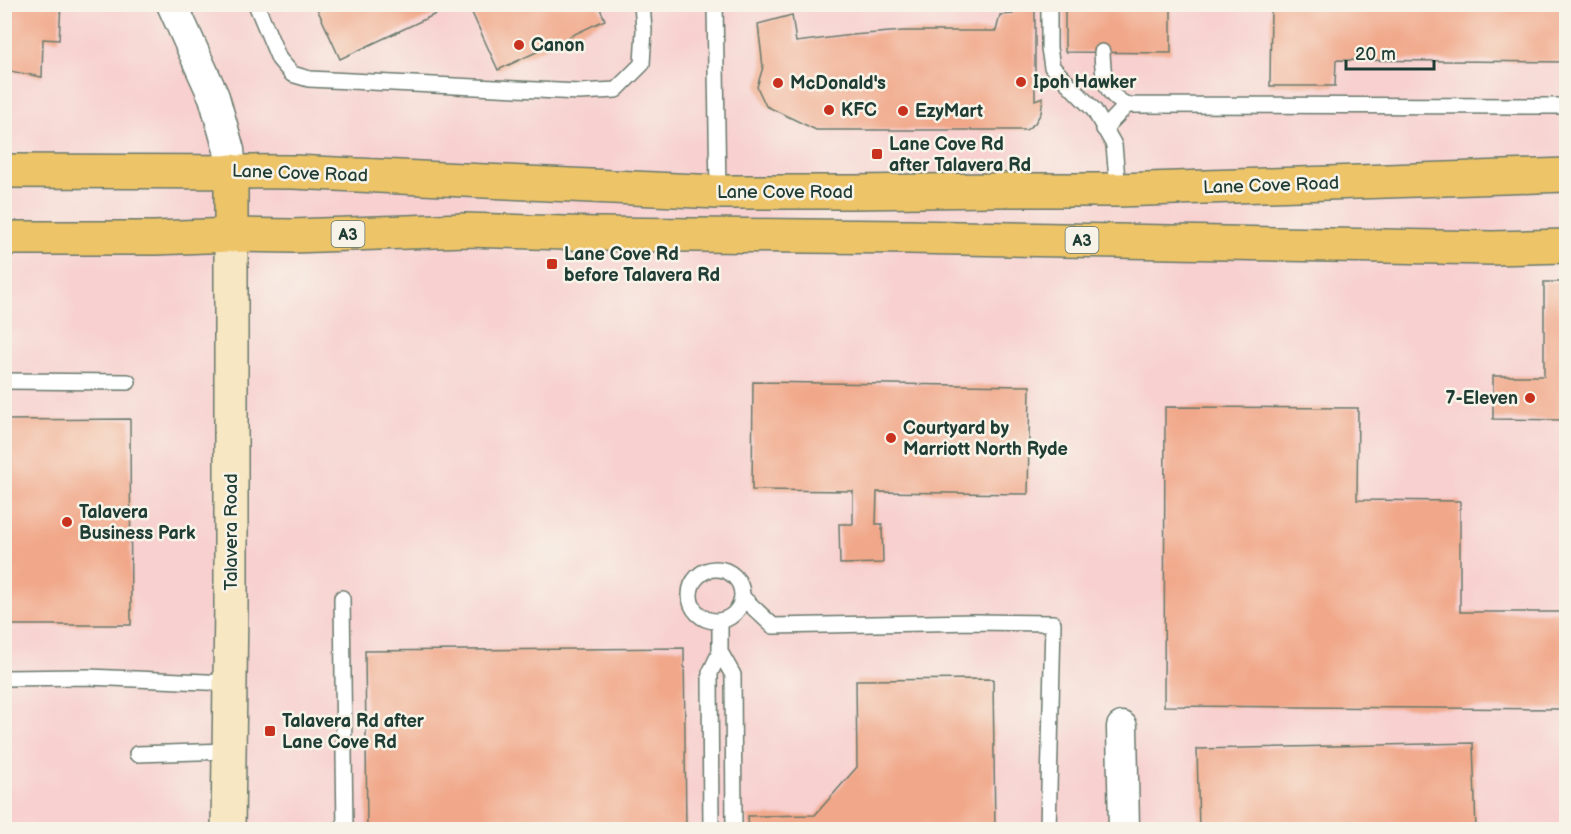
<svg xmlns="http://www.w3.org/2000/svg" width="1571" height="834" font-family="'Balsamiq Sans',sans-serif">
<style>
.built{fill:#f7d0cf}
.building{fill:#f1a88a}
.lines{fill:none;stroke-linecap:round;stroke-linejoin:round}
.service-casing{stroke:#69796c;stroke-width:18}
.minor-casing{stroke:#69796c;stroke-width:33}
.secondary-casing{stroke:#69796c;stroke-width:36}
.trunk-casing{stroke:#69796c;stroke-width:36}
.service{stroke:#fff;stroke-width:15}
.minor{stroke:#fff;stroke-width:30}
.secondary{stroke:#f8e7c3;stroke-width:33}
.trunk{stroke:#eec469;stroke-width:33}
.poi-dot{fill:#c8321e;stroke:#f7f3e8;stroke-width:2}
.labels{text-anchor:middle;stroke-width:5;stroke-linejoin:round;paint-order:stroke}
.shield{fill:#f7f3e8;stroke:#60746a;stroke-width:1.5}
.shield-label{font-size:16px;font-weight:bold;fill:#1f3d34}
.poi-label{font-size:18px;font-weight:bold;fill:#1f3d34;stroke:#f7f3e8;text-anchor:start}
.street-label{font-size:18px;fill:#1f3d34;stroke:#f7f3e8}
</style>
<rect width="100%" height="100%" fill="#f7f3e8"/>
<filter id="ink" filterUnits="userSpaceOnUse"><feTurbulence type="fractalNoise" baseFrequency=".0167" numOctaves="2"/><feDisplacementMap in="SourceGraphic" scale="12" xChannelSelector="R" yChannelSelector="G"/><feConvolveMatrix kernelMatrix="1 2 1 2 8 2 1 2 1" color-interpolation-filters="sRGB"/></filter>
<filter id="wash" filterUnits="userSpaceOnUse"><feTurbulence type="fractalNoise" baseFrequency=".008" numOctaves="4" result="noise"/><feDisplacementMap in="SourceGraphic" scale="24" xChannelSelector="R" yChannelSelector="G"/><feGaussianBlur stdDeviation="1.35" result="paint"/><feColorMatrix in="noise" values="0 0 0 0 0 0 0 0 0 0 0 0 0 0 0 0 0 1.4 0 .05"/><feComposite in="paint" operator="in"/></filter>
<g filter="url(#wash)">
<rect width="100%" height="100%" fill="#f2e9d3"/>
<rect class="built" x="5" y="5" width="1561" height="824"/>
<g id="blocks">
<g class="building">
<polygon points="4,4 61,4 59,40 43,39 42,77 4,70"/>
<polygon points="315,4 457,4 340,59"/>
<polygon points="468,4 598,4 605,20 498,70"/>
<polygon points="1013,4 1035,4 1035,100 1043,97 1041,113 1035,123 1026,130 816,130 766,106 757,87 763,67 758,24 792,15 796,42 852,35 903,31 996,31 1000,15 1013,14"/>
<polygon points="1065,4 1171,4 1171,53 1065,52"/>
<polygon points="1271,4 1566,4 1566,62 1336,60 1335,86 1270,86"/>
<polygon points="1544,282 1566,282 1566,420 1493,419 1493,376 1544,376"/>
<polygon points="753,382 1030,386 1028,494 877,492 876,524 882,524 883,563 840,564 839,524 853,524 853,491 752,490"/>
<polygon points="1165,407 1358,408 1357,500 1460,501 1460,612 1566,612 1566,709 1164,706"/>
<polygon points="130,419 131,625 4,625 4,420"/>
<polygon points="684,648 686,830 367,830 365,651"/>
<polygon points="993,679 995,830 749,830 748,816 815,815 857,767 856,680"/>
<polygon points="1473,743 1476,830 1199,830 1197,749"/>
</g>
</g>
</g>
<g filter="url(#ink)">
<use href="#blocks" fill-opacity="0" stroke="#69796c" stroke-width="1.5"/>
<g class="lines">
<g class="service-casing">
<g id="service">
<polyline points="256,4 279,59 292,74 309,79 579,92 616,90 642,64 644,30 642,4"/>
<polyline points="715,4 718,192"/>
<polyline points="1049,4 1049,48 1052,67 1094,110 1114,145 1118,190"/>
<path d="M1102,52c1,23 1,42 25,53l439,1"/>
<polyline points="1104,129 1127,105"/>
<polyline points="4,381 128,382"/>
<circle cx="716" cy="595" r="26"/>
<polyline points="742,597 773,626 975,622 1053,623 1048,830"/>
<polyline points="342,598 345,830"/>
<polyline points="720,652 733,675 734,830"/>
<polyline points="4,678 88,677 229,683"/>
<polyline points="137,754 228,751"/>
<polyline points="711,830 710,673 720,652 720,621"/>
</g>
</g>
<g class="minor-casing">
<g id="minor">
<polyline points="172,4 214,97 229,150 231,171"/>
<polyline points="1122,727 1124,830"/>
</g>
</g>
<g class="secondary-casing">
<polyline id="secondary" points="228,830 231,604 231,235"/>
</g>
<g class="trunk-casing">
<g id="trunk">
<polyline points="4,171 293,172 718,192 857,192 991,190 1118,190 1566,175"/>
<polyline points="231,235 231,171"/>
<polyline points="4,238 155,238 231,235 292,236 465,230 596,234 908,237 1492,248 1566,246"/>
</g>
</g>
<use href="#service" class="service"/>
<use href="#minor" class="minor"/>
<use href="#secondary" class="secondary"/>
<use href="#trunk" class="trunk"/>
</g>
</g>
<g class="poi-dot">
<circle cx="519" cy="45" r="6"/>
<circle cx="1021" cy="82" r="6"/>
<circle cx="778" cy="83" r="6"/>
<circle cx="829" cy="110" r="6"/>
<circle cx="903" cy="111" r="6"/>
<rect x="871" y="148" width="12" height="12" rx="3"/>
<rect x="546" y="258" width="12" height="12" rx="3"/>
<circle cx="1530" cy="398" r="6"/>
<circle cx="891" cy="438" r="6"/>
<circle cx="67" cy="522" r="6"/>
<rect x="264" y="725" width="12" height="12" rx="3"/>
</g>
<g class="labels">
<g class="shield">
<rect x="331.5" y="221" width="33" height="26" rx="4.5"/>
<rect x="1065.5" y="227" width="33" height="26" rx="4.5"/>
</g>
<g class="shield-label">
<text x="348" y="240">A3</text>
<text x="1082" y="246">A3</text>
</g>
<g class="poi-label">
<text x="531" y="51">Canon</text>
<text x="1033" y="88">Ipoh Hawker</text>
<text x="790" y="89">McDonald's</text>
<text x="841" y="116">KFC</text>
<text x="915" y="117">EzyMart</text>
<text x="889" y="150">Lane Cove Rd<tspan x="889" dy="21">after Talavera Rd</tspan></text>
<text x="564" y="260">Lane Cove Rd<tspan x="564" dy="21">before Talavera Rd</tspan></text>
<text x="1518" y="404" text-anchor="end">7-Eleven</text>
<text x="903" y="434">Courtyard by<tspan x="903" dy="21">Marriott North Ryde</tspan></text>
<text x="79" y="518">Talavera<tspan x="79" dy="21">Business Park</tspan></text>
<text x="282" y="727">Talavera Rd after<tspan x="282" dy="21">Lane Cove Rd</tspan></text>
</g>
<g class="street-label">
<text transform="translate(300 173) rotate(2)" y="6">Lane Cove Road</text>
<text transform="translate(1271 185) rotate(-2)" y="6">Lane Cove Road</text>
<text x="785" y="198">Lane Cove Road</text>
<text transform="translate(231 532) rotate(-90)" y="6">Talavera Road</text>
</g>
</g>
<rect width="1571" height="834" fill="none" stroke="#f7f3e8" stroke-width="24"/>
<path d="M1346 60v9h88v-9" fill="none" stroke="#1f3d34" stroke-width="3"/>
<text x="1355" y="60" font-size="18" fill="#1f3d34" stroke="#f7f3e8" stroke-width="4.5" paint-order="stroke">20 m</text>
</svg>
